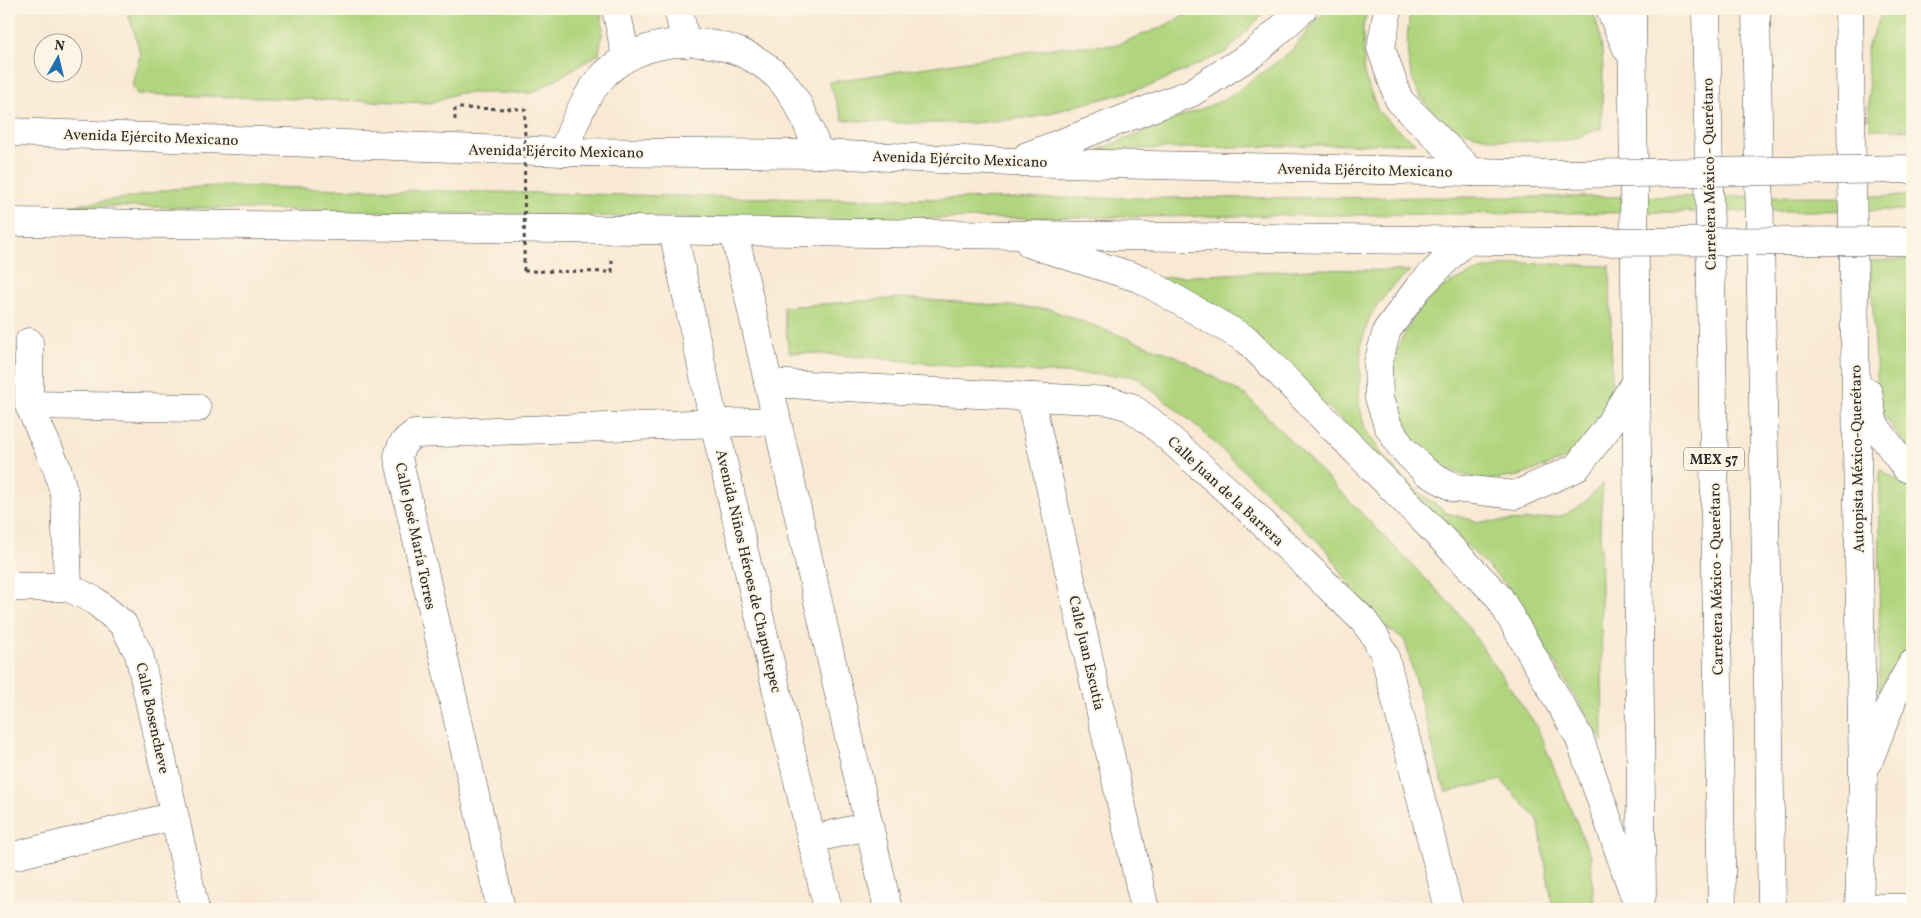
<svg xmlns="http://www.w3.org/2000/svg" width="1921" height="918" font-family="Vollkorn,serif">
<style>
.green{fill:#b0d57e;stroke:#6e8054}
.lines{fill:none;stroke-linecap:round;stroke-linejoin:round}
.minor-casing{stroke:#4a4844;stroke-width:29}
.major-casing{stroke:#4a4844;stroke-width:29}
.highway-casing{stroke:#4a4844;stroke-width:29}
.path{stroke:#4a4844;stroke-width:3;stroke-dasharray:4 4;stroke-linecap:butt}
.minor{stroke:#fff;stroke-width:28}
.major{stroke:#fff;stroke-width:28}
.highway{stroke:#fff;stroke-width:28}
.major-bridge-casing{stroke:#4a4844;stroke-width:29;stroke-linecap:butt}
.path-bridge{stroke:#4a4844;stroke-width:3;stroke-dasharray:4 4;stroke-linecap:butt}
.major-bridge{stroke:#fff;stroke-width:28}
.labels{text-anchor:middle;stroke-width:4;stroke-linejoin:round;paint-order:stroke}
.shield{fill:#fcf5e5;stroke:#6a6863;stroke-width:1}
.shield-label{font-size:14px;font-weight:bold;fill:#2b2b2b}
.street-label{font-size:15px;fill:#2b2b2b;stroke:#fcf5e5}
</style>
<rect width="100%" height="100%" fill="#fcf5e5"/>
<filter id="ink" filterUnits="userSpaceOnUse"><feTurbulence type="fractalNoise" baseFrequency=".02" numOctaves="2"/><feDisplacementMap in="SourceGraphic" scale="10" xChannelSelector="R" yChannelSelector="G"/><feConvolveMatrix kernelMatrix="1 2 1 2 8 2 1 2 1" color-interpolation-filters="sRGB"/></filter>
<filter id="wash" filterUnits="userSpaceOnUse"><feTurbulence type="fractalNoise" baseFrequency=".0096" numOctaves="4" result="noise"/><feDisplacementMap in="SourceGraphic" scale="20" xChannelSelector="R" yChannelSelector="G"/><feGaussianBlur stdDeviation="1.12" result="paint"/><feColorMatrix in="noise" values="0 0 0 0 0 0 0 0 0 0 0 0 0 0 0 0 0 1.4 0 .05"/><feComposite in="paint" operator="in"/></filter>
<g filter="url(#wash)">
<rect width="100%" height="100%" fill="#f9e9d4"/>
<g class="green">
<polygon points="126,9 148,9 150,15 186,9 600,9 603,28 599,54 532,93 458,93 430,103 137,94 132,85 140,54 136,37"/>
<polygon points="1196,9 1268,9 1228,51 1150,86 1035,117 974,123 897,123 843,120 829,82 1059,47 1115,45 1160,28"/>
<polygon points="1327,9 1368,9 1363,26 1364,74 1378,111 1399,131 1416,143 1098,150 1226,99 1288,54"/>
<path d="M1411,9h180c17,32 11,83 10,119 -9,3 -19,9 -29,11 -12,3 -29,1 -42,2 -88,2 -137,-42 -119,-132z"/>
<polygon points="1884,9 1912,9 1912,130 1870,129 1867,47"/>
<polygon points="217,186 810,199 1912,196 1912,210 781,220 145,207 67,206 133,197 171,189"/>
<polygon points="1912,259 1912,454 1879,409 1870,261"/>
<polygon points="1518,263 1610,266 1612,386 1598,441 1568,458 1519,476 1481,481 1439,466 1417,447 1403,421 1394,395 1392,369 1400,342 1418,310 1442,287 1480,270"/>
<polygon points="1312,269 1410,271 1390,289 1370,316 1361,345 1359,403 1365,429 1386,460 1415,489 1447,513 1479,522 1532,520 1565,515 1585,502 1603,483 1600,525 1603,742 1509,588 1328,407 1141,279"/>
<polygon points="902,298 1049,309 1178,357 1248,397 1457,611 1536,725 1591,857 1594,909 1553,909 1538,820 1501,780 1446,792 1439,771 1405,641 1370,616 1327,550 1198,427 1135,376 1013,371 852,356 789,352 783,307"/>
<polygon points="1880,469 1912,489 1912,641 1890,670 1879,694"/>
</g>
</g>
<g filter="url(#ink)">
<g class="lines">
<g class="minor-casing">
<g id="minor">
<polyline points="616,9 626,57"/>
<polyline points="678,9 686,43"/>
<path d="M563,152c11,-28 21,-57 43,-79 45,-43 130,-40 173,5 20,21 30,49 40,76"/>
<polyline points="673,231 714,423 828,909"/>
<polyline points="734,232 888,909"/>
<polyline points="29,342 29,405 57,468 65,497 68,587"/>
<polyline points="768,383 1110,401 1130,407 1151,422 1248,509 1363,620 1374,635 1384,653 1449,909"/>
<polyline points="1030,397 1145,909"/>
<polyline points="29,405 197,408"/>
<polyline points="9,587 68,587 95,601 123,624 139,654 195,909"/>
<polyline points="813,839 868,826"/>
<polyline points="9,857 174,816"/>
<polyline points="1859,908 1912,908"/>
<path d="M501,909l-103,-452c2,-11 6,-16 16,-23l362,-13"/>
</g>
</g>
<g class="major-casing">
<g id="major">
<polyline points="1388,9 1381,48 1399,100 1472,172"/>
<polyline points="1610,9 1627,49"/>
<polyline points="1632,9 1642,895"/>
<polyline points="1849,9 1863,779 1859,909"/>
<polyline points="9,132 563,152 819,154 1012,162 1567,174"/>
<polyline points="1027,156 1191,93 1254,53 1303,9"/>
<polyline points="9,222 1568,242"/>
<polyline points="1465,241 1419,287 1387,330 1378,363 1379,398 1388,426 1402,448 1426,472 1455,488 1515,495 1576,468 1605,431 1635,383"/>
<polyline points="1030,244 1141,279 1247,340 1499,597 1579,737 1639,909"/>
<polyline points="1868,392 1874,424 1906,468 1912,470"/>
<polyline points="1868,763 1893,698 1912,664"/>
</g>
</g>
<g class="highway-casing">
<g id="highway">
<polyline points="1706,9 1722,909"/>
<polyline points="1756,9 1772,909"/>
</g>
</g>
<g class="path">
<polyline points="455,120 455,108 525,109"/>
<polyline points="524,271 612,272 612,258"/>
</g>
<use href="#minor" class="minor"/>
<use href="#major" class="major"/>
<use href="#highway" class="highway"/>
<g class="major-bridge-casing">
<g id="major-bridge">
<polyline points="1567,174 1912,169"/>
<polyline points="1568,242 1912,241"/>
</g>
</g>
<polyline class="path-bridge" points="524,271 525,109"/>
<use href="#major-bridge" class="major-bridge"/>
</g>
</g>
<g class="labels">
<rect class="shield" x="1684" y="447.5" width="60" height="23" rx="4"/>
<g class="shield-label">
<text x="1714" y="464">MEX 57</text>
</g>
<g class="street-label">
<text transform="translate(151 137) rotate(2)" y="5">Avenida Ejército Mexicano</text>
<text transform="translate(556 151) rotate(1)" y="5">Avenida Ejército Mexicano</text>
<text transform="translate(960 159) rotate(2)" y="5">Avenida Ejército Mexicano</text>
<text transform="translate(1365 170) rotate(1)" y="5">Avenida Ejército Mexicano</text>
<text transform="translate(1709 174) rotate(-91)" y="5">Carretera México - Querétaro</text>
<text transform="translate(1857 459) rotate(-91)" y="5">Autopista México-Querétaro</text>
<text transform="translate(1226 491) rotate(43)" y="5">Calle Juan de la Barrera</text>
<text transform="translate(416 536) rotate(78)" y="5">Calle José María Torres</text>
<text transform="translate(749 571) rotate(77)" y="5">Avenida Niños Héroes de Chapultepec</text>
<text transform="translate(1716 579) rotate(-91)" y="5">Carretera México - Querétaro</text>
<text transform="translate(1087 653) rotate(77)" y="5">Calle Juan Escutia</text>
<text transform="translate(153 718) rotate(78)" y="5">Calle Bosencheve</text>
</g>
</g>
<rect width="1921" height="918" fill="none" stroke="#fcf5e5" stroke-width="30"/>
<g transform="translate(58 58) rotate(8)"><circle r="24" fill="#fcf5e5" stroke="#a8a49b"/>
<path d="M0-4L9 19L0 12L-9 19Z" fill="#1f6fb2"/>
<text y="-8" font-size="14" font-weight="bold" text-anchor="middle" fill="#2b2b2b">N</text>
</g>
</svg>
